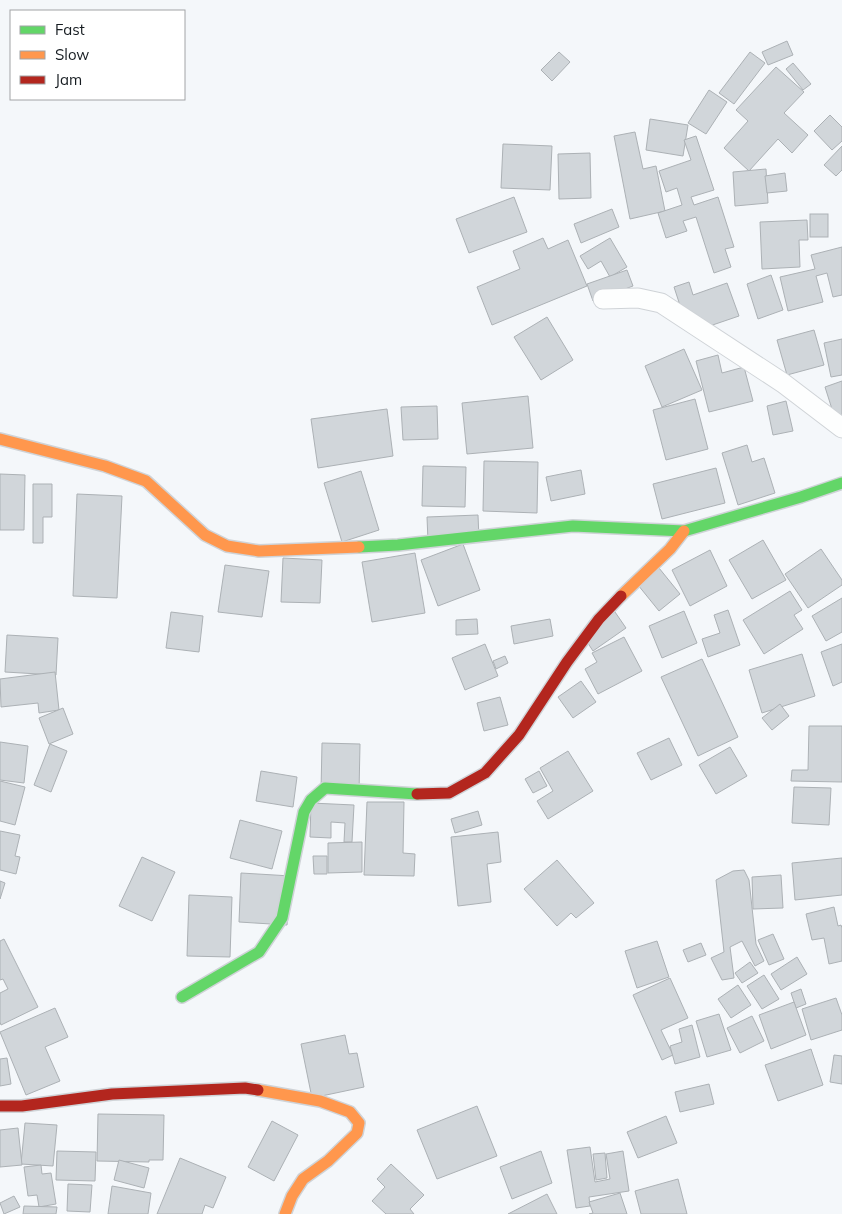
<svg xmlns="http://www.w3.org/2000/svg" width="842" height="1214" font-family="Mulish,sans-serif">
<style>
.building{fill:#d1d6da;stroke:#acb1b5}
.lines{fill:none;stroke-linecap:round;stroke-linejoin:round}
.street-casing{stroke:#cfd3d7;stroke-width:21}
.fast-casing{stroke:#cfd3d7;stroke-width:14}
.slow-casing{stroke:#cfd3d7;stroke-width:14}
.jam-casing{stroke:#cfd3d7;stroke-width:14}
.street{stroke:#fdfefe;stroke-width:19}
.fast{stroke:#63d668;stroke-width:11}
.slow{stroke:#ff974d;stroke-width:11}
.jam{stroke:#b3261e;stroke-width:11}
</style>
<rect width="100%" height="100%" fill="#f4f7fa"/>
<g class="building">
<polygon points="787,41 793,55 768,65 762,52"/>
<polygon points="559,52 570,62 552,81 541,70"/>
<polygon points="750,52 765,63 734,104 719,93"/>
<polygon points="793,63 811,84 803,90 786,69"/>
<polygon points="776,67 804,92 784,113 808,135 792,153 778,139 749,171 724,148 748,121 736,110"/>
<polygon points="709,90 727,102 706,134 688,123"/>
<polygon points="830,115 842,127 842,141 832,150 814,131"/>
<polygon points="650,119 688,125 683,156 646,150"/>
<polygon points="635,132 643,169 656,166 665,211 630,219 614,136"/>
<polygon points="696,136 714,190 691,197 694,205 718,197 734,247 725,249 731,267 714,273 696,217 683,221 687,231 666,238 658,213 682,205 677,188 666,192 659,171 691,160 684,140"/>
<polygon points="503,144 552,146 550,190 501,188"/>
<polygon points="842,146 842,170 836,176 824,165"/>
<polygon points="590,153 591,198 559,199 558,154"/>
<polygon points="766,169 768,203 735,206 733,172"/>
<polygon points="785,173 787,191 767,193 765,176"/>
<polygon points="514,197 527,232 469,253 456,219"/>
<polygon points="612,209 619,227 581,243 574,224"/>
<rect x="810" y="214" width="18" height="23"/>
<polygon points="807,220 808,240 799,240 800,267 762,269 760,222"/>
<polygon points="543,238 548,249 568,240 587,286 492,325 477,287 520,269 513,251"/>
<polygon points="610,238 627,267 610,277 601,261 588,269 580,256"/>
<polygon points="842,247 842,295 833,297 827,273 816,276 823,302 788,311 780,277 815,269 811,255"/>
<polygon points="627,270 633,286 593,301 587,284"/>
<polygon points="771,275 783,310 758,319 747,284"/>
<polygon points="689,282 693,295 727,283 739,316 689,333 674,287"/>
<polygon points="547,317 573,360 541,380 514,337"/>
<polygon points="814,330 824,365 787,375 777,340"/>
<polygon points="842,339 842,375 831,377 824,343"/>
<polygon points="684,349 702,390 662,407 645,366"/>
<polygon points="718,355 722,373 744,367 753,401 709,412 696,361"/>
<polygon points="842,381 842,427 838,428 825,387"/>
<polygon points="528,396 533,448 467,454 462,403"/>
<polygon points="695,399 708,449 666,460 653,410"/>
<polygon points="786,401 793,431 773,435 767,406"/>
<polygon points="437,406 438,439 403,440 401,407"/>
<polygon points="387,409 393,456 318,468 311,419"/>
<polygon points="747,445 752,462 764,458 775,493 738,505 722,453"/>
<polygon points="484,461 538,462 537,513 483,511"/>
<polygon points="423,466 466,467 465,507 422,506"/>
<polygon points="716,468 725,503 662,519 653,484"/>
<polygon points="581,470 585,494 551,501 546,477"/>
<polygon points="361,471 379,530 342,542 324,483"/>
<polygon points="0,474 25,475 24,530 0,530"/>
<polygon points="33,484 52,484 52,517 43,517 43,543 33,543"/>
<polygon points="77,494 122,496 117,598 73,596"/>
<polygon points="478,515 479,539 428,541 427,517"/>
<polygon points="763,540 786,580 752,599 729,560"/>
<polygon points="463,544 480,590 438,606 421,560"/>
<polygon points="821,549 842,580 842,585 808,608 785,574"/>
<polygon points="710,550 727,586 690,606 672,570"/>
<polygon points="415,553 425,613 372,622 362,562"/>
<polygon points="283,558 322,560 320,603 281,602"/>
<polygon points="225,565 269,571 262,617 218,612"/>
<polygon points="659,568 680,594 659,611 638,585"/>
<polygon points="790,591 802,610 794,615 803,629 764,654 743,620"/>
<polygon points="842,598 842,632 826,641 812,616"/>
<polygon points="728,610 740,645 708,657 702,639 720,633 714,615"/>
<polygon points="684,611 697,643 662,658 649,626"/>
<polygon points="171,612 203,616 199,652 166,648"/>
<polygon points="615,612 626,628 593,651 582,634"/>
<polygon points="477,619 478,634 456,635 456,620"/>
<polygon points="550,619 553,636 514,644 511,626"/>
<polygon points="7,635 58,638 56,675 5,672"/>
<polygon points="624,637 642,671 598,694 585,669 597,662 592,653"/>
<polygon points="485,644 498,676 465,690 452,658"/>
<polygon points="842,644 842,682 833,686 821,652"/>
<polygon points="802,654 815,696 762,713 749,670"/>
<polygon points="505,656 508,663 496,669 493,661"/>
<polygon points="702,659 738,737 698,756 661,677"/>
<polygon points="55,672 59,710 39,713 38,703 1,707 0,679"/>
<polygon points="581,681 596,702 573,718 558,697"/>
<polygon points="500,697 508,725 484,731 477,703"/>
<polygon points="780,704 789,716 772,730 762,718"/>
<polygon points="63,708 73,734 49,744 39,718"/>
<polygon points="809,726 842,726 842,782 791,781 792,770 808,770"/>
<polygon points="669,738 682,765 651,780 637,753"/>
<polygon points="0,742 28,746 24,783 0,780"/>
<polygon points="322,743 360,744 359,793 321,791"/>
<polygon points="50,744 67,751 51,792 34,785"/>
<polygon points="730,747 747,776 716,794 699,765"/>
<polygon points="568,751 593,791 548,819 537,801 553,791 540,768"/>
<polygon points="261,771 297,777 293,807 256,801"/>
<polygon points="539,771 547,786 533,793 525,779"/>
<polygon points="0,781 25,787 15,825 0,821"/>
<polygon points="794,787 831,788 829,825 792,823"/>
<polygon points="367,802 404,802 403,853 415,854 414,876 364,875"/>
<polygon points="311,803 354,805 352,842 344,842 345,823 331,822 331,838 310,837"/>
<polygon points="478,811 482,825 455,833 451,819"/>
<polygon points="240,820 282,831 272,869 230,858"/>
<polygon points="0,831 20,835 15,856 20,857 16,874 0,870"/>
<polygon points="498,832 501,862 487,864 491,902 458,906 451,837"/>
<polygon points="362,842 362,872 328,873 328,843"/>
<polygon points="313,856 327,856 327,874 314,874"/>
<polygon points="142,857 175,872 152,921 119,906"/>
<polygon points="842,858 842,895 795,900 792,863"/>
<polygon points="557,860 594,903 576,918 571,913 557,926 524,889"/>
<polygon points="744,870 749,880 756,944 764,961 755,966 742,941 730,947 734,978 722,980 711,958 724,952 716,880 733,871"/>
<polygon points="241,873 291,876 287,925 239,922"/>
<polygon points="781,875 783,908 753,909 752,877"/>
<polygon points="0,881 5,883 0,899"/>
<polygon points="189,895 232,897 230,957 187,956"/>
<polygon points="834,907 838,926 841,925 842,928 842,961 829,964 824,938 812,940 806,914"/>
<polygon points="773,934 784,959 769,965 758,940"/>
<polygon points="4,939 38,1007 1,1025 0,1022 0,993 8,989 3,979 0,980 0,941"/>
<polygon points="657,941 669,977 637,988 625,951"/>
<polygon points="701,943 706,955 688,962 683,950"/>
<polygon points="797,957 807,974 781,990 771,974"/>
<polygon points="750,962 758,973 742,983 735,973"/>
<polygon points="764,975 779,999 762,1009 747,986"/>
<polygon points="670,978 688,1018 661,1030 673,1055 662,1060 633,995"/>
<polygon points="738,985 751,1005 731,1018 718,999"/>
<polygon points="801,989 806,1004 796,1008 791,993"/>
<polygon points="836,998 842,1015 842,1030 811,1040 802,1009"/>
<polygon points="794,1002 806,1035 771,1049 759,1015"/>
<polygon points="55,1008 68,1037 45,1047 60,1081 26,1095 0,1032"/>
<polygon points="719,1014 731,1050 707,1057 696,1021"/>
<polygon points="752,1016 764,1041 740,1053 727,1028"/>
<polygon points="692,1025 700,1057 675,1064 670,1046 682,1042 679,1029"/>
<polygon points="345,1035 349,1054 357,1053 364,1087 312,1098 301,1044"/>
<polygon points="811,1049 823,1085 778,1101 765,1065"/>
<polygon points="834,1055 842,1056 842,1084 830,1082"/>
<polygon points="7,1058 11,1084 0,1086 0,1059"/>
<polygon points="709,1084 714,1104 680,1112 675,1092"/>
<polygon points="477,1106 497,1156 437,1179 417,1130"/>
<polygon points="98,1114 164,1115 163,1160 149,1160 149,1162 97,1161"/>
<polygon points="666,1116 677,1143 638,1158 627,1132"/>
<polygon points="272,1121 298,1135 274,1181 248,1167"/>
<polygon points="25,1123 57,1125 53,1166 21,1164"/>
<polygon points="18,1128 22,1165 0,1167 0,1130"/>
<polygon points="590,1147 595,1182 610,1179 606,1154 623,1151 629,1191 589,1197 590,1206 576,1208 567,1150"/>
<polygon points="57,1151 96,1152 95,1181 56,1180"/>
<polygon points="541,1151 552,1183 512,1199 500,1167"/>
<polygon points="605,1153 607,1178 596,1180 593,1154"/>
<polygon points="180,1158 226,1177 213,1208 205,1205 202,1214 157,1214"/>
<polygon points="119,1160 149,1168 144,1188 114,1180"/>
<polygon points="391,1164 424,1195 410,1209 414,1214 386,1214 372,1201 385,1187 377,1179"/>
<polygon points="41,1165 42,1174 51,1173 56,1204 39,1207 37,1195 28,1196 24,1167"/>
<polygon points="678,1179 687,1214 641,1214 635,1191"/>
<polygon points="68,1184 92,1185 90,1212 67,1211"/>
<polygon points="112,1186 151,1193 148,1214 108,1214"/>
<polygon points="620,1193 627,1214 589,1214 593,1213 589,1202"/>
<polygon points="547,1194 557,1214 508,1214"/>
<polygon points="14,1196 20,1207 4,1214 0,1203"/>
<polygon points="24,1206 57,1207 56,1214 23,1214"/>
</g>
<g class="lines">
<g class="street-casing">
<polyline id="street" points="603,299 638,298 661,303 783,383 842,428"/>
</g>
<g class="fast-casing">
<g id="fast">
<polyline points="359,547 398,545 573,526 684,531 801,497 842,483"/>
<polyline points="182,997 259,952 282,918 304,812 311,800 325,788 417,794"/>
</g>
</g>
<g class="slow-casing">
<g id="slow">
<polyline points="0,439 105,466 146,481 205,535 227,546 259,551 359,547"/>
<polyline points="621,596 670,549 684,531"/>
<polyline points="258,1090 320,1101 350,1112 359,1123 357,1133 328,1161 303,1179 292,1196 285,1214"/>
</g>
</g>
<g class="jam-casing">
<g id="jam">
<polyline points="417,794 449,793 485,773 519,735 567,662 599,619 621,596"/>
<polyline points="0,1106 22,1106 112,1094 245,1088 258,1090"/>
</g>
</g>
<use href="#street" class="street"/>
<use href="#fast" class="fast"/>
<use href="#slow" class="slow"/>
<use href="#jam" class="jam"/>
</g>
<rect x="10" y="10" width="175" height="90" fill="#ffffff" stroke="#a2a4a6"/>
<rect x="20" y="26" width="25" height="8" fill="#63d668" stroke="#a2a4a6"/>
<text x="55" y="35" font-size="15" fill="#161c21">Fast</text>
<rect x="20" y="51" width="25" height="8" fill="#ff974d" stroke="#a2a4a6"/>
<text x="55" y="60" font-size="15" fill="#161c21">Slow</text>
<rect x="20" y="76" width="25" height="8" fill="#b3261e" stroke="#a2a4a6"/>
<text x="55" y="85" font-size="15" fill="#161c21">Jam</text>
</svg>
